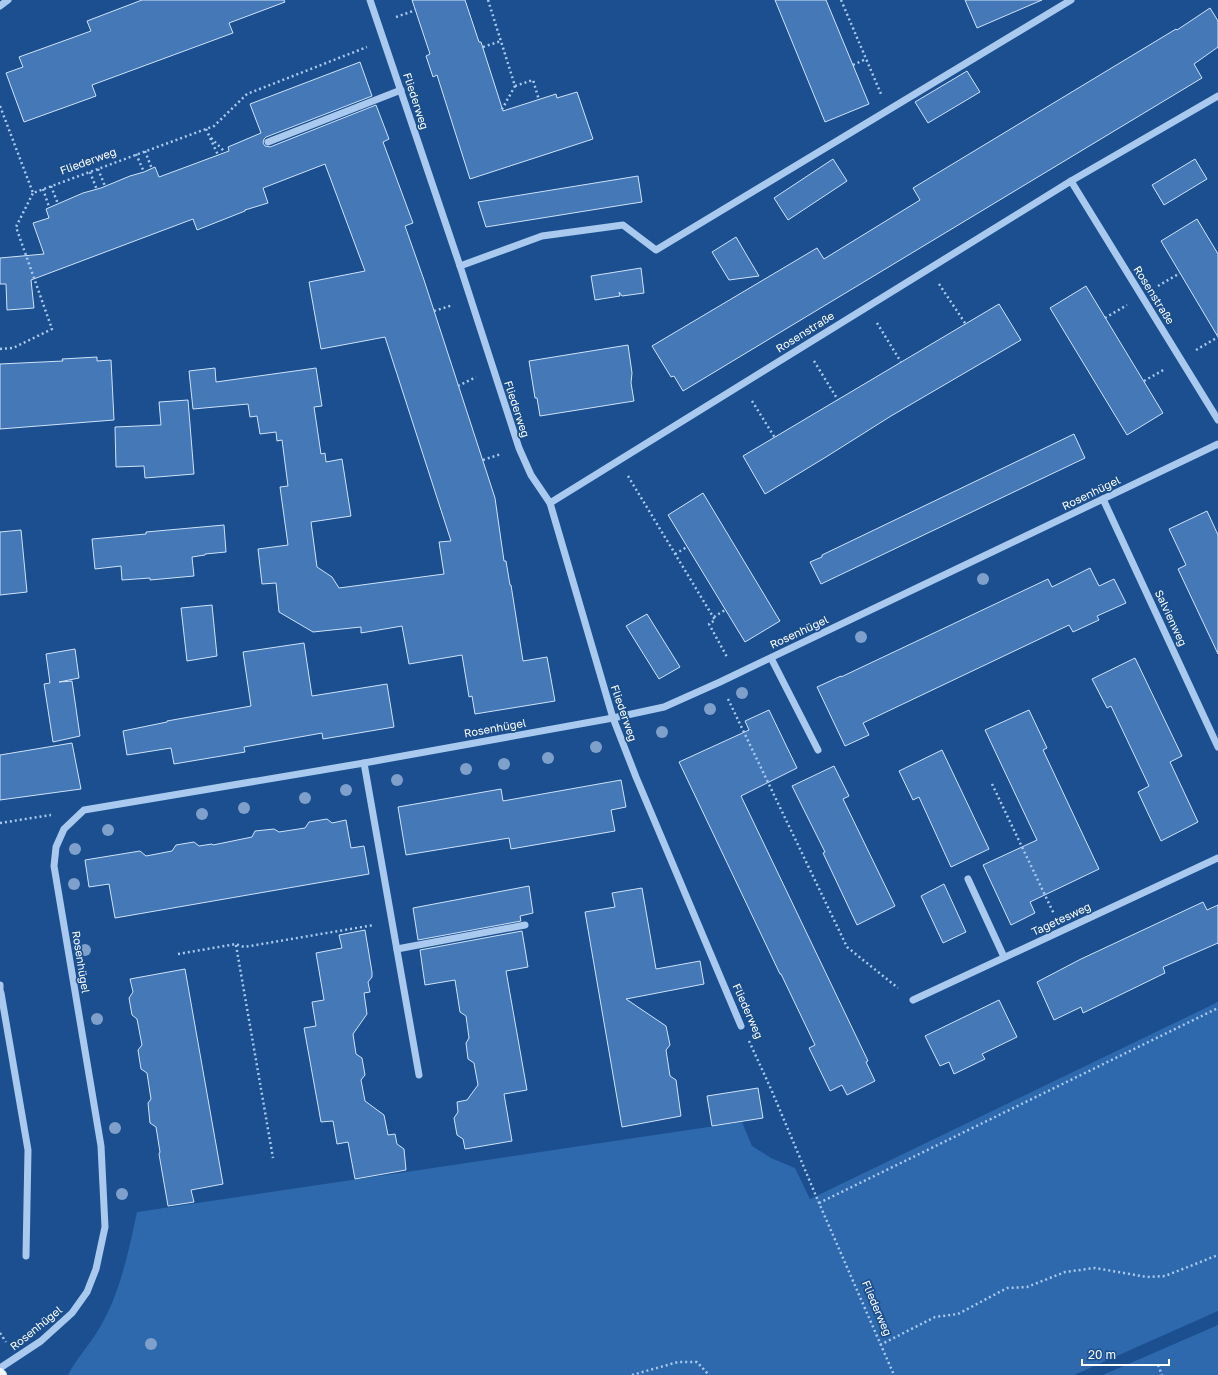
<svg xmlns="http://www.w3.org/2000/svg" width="1218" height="1375" font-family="'Golos Text',sans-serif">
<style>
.green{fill:#2e69ad}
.building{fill:#4478b7;stroke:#cfe3fa}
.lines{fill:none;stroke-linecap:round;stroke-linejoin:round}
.path{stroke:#a9c9ee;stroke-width:2.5;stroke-dasharray:2 3;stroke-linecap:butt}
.minor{stroke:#a9c9ee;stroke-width:7}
.major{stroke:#f0f6ff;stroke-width:10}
.tree{fill:#7ea0ca}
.labels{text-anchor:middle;stroke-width:3.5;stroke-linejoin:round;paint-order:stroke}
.street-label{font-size:11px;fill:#fff;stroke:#1b4f8f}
</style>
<rect width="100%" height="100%" fill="#1b4f8f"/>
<g class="green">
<path d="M1218,1002v309l-144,64h-1006c8,-16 20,-28 29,-43 23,-37 31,-78 40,-120l605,-90 10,24 19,12 24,10 15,31z"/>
<polygon points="1218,1325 1218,1375 1103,1375"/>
</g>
<g class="building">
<polygon points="142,0 284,0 285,2 229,23 233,33 92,85 96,96 24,122 6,73 23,67 19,57 91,31 87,21"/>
<polygon points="412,0 465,0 479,42 481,42 503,111 556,94 557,98 577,92 593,139 470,179 437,75 433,77 426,56 430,54"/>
<polygon points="775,0 826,0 869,104 825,122"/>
<polygon points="965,0 1042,0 977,28"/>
<polygon points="1210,8 1218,21 1218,47 1194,64 1202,78 683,391 674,376 671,377 652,346 817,248 824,259 920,200 913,188 1176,29 1177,30"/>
<polygon points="360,62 372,96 266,137 264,139 263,143 265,146 270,147 376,105 389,139 383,142 413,223 405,226 424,280 495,498 504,561 506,561 510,585 511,585 523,661 547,657 555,701 475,714 472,696 469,697 462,655 409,664 402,626 361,633 361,627 313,632 279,612 276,583 262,584 258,549 288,545 280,487 288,486 282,440 277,441 276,432 260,434 257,416 250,417 248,404 193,409 189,371 215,368 216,382 316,368 322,406 314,407 321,454 325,453 326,462 342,459 351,516 311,522 317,567 332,577 339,588 444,574 439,542 451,541 385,337 321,349 309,282 365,271 325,164 263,188 268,203 245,210 245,211 197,230 193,219 31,280 34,308 7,310 6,284 0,284 0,258 44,254 33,223 49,218 46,209 83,193 101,188 130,176 144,172 155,167 159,177 229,151 228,147 261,133 250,104"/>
<polygon points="967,71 980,92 928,123 915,102"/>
<polygon points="833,159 847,181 788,220 774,198"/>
<polygon points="1195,159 1207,179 1164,205 1152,185"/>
<polygon points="638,176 642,202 629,204 486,227 478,202"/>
<polygon points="1197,219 1218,254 1218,337 1161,241"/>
<polygon points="736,237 759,276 729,280 712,252"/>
<polygon points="641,268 644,293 622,296 619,292 620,296 595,300 591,276"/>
<polygon points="1086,286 1163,413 1127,435 1050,308"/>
<polygon points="999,304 1021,340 891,416 826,457 765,494 743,456"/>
<polygon points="628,345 632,373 631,383 634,401 540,416 537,398 535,398 529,361"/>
<polygon points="97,357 97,361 111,360 114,420 0,429 0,364 63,361 62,359"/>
<polygon points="188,400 194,474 145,478 144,466 116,467 115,427 161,425 159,402"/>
<polygon points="1074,434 1085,458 821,584 810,562 822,557 822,555"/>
<polygon points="703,493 780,621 745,642 668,515"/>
<polygon points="1207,511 1218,535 1218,654 1178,569 1186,565 1169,529"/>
<polygon points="224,525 226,552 205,554 205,555 192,557 194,576 150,580 150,578 122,580 121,566 95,569 92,539 146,534 146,532"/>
<polygon points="21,530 27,592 0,595 0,532"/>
<polygon points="1090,568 1099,586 1114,579 1126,603 1097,616 1099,620 1073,632 1069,625 863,723 869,735 845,746 817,687 841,676 841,677 1048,579 1052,587"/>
<polygon points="212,605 217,656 187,661 181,608"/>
<polygon points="647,614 680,667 659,679 626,626"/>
<polygon points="304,643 312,696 387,684 394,727 323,739 322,733 244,747 245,752 174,764 171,748 127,755 123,731 167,722 167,721 251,706 243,652"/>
<polygon points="75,649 79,678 59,682 72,681 80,736 53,742 44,684 50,683 46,654"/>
<polygon points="1135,658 1182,756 1170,762 1198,822 1161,841 1138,792 1149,786 1111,706 1107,708 1092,679"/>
<polygon points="769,710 797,768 741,796 868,1061 866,1062 875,1081 847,1095 842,1085 830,1091 809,1048 815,1045 781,974 780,974 679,762 749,730 745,721"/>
<polygon points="1029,710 1047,748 1043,750 1099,869 1030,902 1035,913 1011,925 983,865 1037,840 985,730"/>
<polygon points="72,743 81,789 0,800 0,755"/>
<polygon points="942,750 989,849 951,867 919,797 913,800 899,771"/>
<polygon points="834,766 849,796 843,799 895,906 857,925 823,853 825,852 792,786"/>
<polygon points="621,780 626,807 611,810 615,831 511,849 509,838 406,855 398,807 501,789 503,801"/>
<polygon points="327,819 332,823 346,820 351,848 364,846 369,874 115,918 109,884 89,887 85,860 140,851 146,856 172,851 176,845 194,842 199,846 212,844 213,845 252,837 255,831 274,829 279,832 305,828 309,822"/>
<polygon points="944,884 966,932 943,943 921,896"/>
<polygon points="529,886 533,913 520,916 521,921 418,940 413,908"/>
<polygon points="642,888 656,969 700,961 704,984 626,999 666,1026 670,1045 666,1050 670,1076 676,1080 681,1116 622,1127 585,912 615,907 612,893"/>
<polygon points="1203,902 1207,910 1218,905 1218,943 1163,967 1165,973 1083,1013 1081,1007 1054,1020 1037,982 1081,959"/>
<polygon points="365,930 372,972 372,977 368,982 370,992 364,993 367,1014 353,1034 356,1054 362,1058 365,1075 361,1080 365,1101 384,1115 388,1135 395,1134 397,1144 404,1149 406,1170 355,1179 348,1142 337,1144 333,1121 321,1122 304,1028 316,1026 312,1002 324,1000 316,953 342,948 339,935"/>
<polygon points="522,931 528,967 506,971 527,1090 504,1094 512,1141 465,1149 463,1139 457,1135 454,1118 458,1112 457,1102 467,1100 478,1085 474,1063 468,1059 466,1043 469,1038 466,1016 460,1012 455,980 425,985 420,950"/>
<polygon points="185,969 223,1184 191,1190 194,1202 168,1206 159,1154 160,1152 156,1127 150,1123 148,1103 151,1099 147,1073 141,1069 138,1050 142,1045 137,1019 132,1015 129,998 133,992 130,979"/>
<polygon points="999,1000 1017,1037 982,1054 985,1059 954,1074 949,1062 940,1066 925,1036"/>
<polygon points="758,1088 763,1118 712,1126 707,1096"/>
</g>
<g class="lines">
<g class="path">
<polyline points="488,0 515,86 501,111"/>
<polyline points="841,0 881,94"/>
<polyline points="396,17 416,10"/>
<polyline points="483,47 501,41"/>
<polyline points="853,65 866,59"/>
<polyline points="515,86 533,80 539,100"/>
<polyline points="0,106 33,193 214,126 247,94 367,47"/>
<polyline points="206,129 218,155"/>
<polyline points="211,138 225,152"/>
<polyline points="145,151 152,169"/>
<polyline points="136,154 144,172"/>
<polyline points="98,169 105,186"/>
<polyline points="90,172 97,190"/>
<polyline points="51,186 58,204"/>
<polyline points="43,189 49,207"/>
<polyline points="939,284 965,323"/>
<polyline points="1158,286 1180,273"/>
<polyline points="434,311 453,305"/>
<polyline points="1105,318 1127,305"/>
<polyline points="877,323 901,362"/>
<polyline points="0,349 13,348 52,329 16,227 33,193"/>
<polyline points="1196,350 1218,337"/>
<polyline points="814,361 838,400"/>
<polyline points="1144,381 1165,369"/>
<polyline points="458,386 476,377"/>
<polyline points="752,401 775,438"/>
<polyline points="483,460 501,454"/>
<polyline points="628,476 715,620 709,624 727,657"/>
<polyline points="675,554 687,547"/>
<polyline points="714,617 725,610"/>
<polyline points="728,699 847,947 898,988"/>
<polyline points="992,784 1054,914"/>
<polyline points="0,823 51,815"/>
<polyline points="236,945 273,1158"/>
<polyline points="178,954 236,944 244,947 374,925"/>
<polyline points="749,1041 771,1089 819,1203 894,1375"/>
<polyline points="819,1203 1218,1008"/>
<polyline points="0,1333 6,1342"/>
<polyline points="880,1345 935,1317 958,1314 1007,1288 1027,1287 1065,1272 1095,1268 1147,1277 1165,1276 1218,1255"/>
<polyline points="1158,1365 1162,1375"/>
<polyline points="632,1375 678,1362 697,1362 709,1375"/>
</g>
<g class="minor">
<polyline points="370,0 460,266 519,448 531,475 550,503 613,718 636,777 741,1026"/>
<polyline points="0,6 8,0"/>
<polyline points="268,142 401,90"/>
<polyline points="1071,181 1218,420"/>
<polyline points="460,266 542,236 623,225 656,250 1071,0"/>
<polyline points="1103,499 1218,747"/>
<polyline points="550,503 1071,181 1218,96"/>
<polyline points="771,658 818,750"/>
<polyline points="364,763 419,1075"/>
<polyline points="968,879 1004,957"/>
<polyline points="397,949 525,925"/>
<polyline points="0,985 0,993"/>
<polyline points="1,993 28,1150 26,1256"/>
<polyline points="913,1000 1218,858"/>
<polyline points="0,1368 41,1341 72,1313 87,1292 96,1269 105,1227 101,1146 54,866 56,847 64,829 84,810 364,763 613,718 664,707 720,682 1218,444"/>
</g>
<polyline class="major" points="0,1373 2,1375"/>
</g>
<g class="tree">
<circle cx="983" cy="579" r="6"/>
<circle cx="861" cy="637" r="6"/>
<circle cx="742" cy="693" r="6"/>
<circle cx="710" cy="709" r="6"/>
<circle cx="662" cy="732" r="6"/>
<circle cx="596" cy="747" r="6"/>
<circle cx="548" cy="758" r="6"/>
<circle cx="504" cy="764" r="6"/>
<circle cx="466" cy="769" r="6"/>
<circle cx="397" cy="780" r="6"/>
<circle cx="346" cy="790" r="6"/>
<circle cx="305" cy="798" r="6"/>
<circle cx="244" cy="808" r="6"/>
<circle cx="202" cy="814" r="6"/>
<circle cx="108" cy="830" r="6"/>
<circle cx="75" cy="849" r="6"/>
<circle cx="74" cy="884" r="6"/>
<circle cx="85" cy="950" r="6"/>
<circle cx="97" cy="1019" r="6"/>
<circle cx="115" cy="1128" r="6"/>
<circle cx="122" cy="1194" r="6"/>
<circle cx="151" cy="1344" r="6"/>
</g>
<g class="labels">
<g class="street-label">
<text transform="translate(416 101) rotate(72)" y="4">Fliederweg</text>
<text transform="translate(88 161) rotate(-20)" y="4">Fliederweg</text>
<text transform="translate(1154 295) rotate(58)" y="4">Rosenstraße</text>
<text transform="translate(805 332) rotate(-32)" y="4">Rosenstraße</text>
<text transform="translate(517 409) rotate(72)" y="4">Fliederweg</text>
<text transform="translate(1091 493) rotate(-26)" y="4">Rosenhügel</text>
<text transform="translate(1171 618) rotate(65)" y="4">Salvienweg</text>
<text transform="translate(799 632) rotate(-25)" y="4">Rosenhügel</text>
<text transform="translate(624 713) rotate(71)" y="4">Fliederweg</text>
<text transform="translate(495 728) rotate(-10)" y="4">Rosenhügel</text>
<text transform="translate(1061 919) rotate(-25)" y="4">Tagetesweg</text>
<text transform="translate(81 962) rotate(81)" y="4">Rosenhügel</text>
<text transform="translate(748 1011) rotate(66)" y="4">Fliederweg</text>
<text transform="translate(877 1308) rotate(67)" y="4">Fliederweg</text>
<text transform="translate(36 1328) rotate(-39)" y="4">Rosenhügel</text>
</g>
</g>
<path d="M1082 1359v6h87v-6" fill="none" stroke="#ffffff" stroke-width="2"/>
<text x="1088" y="1359" font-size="12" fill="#ffffff" stroke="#1b4f8f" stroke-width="3" paint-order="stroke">20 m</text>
</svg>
